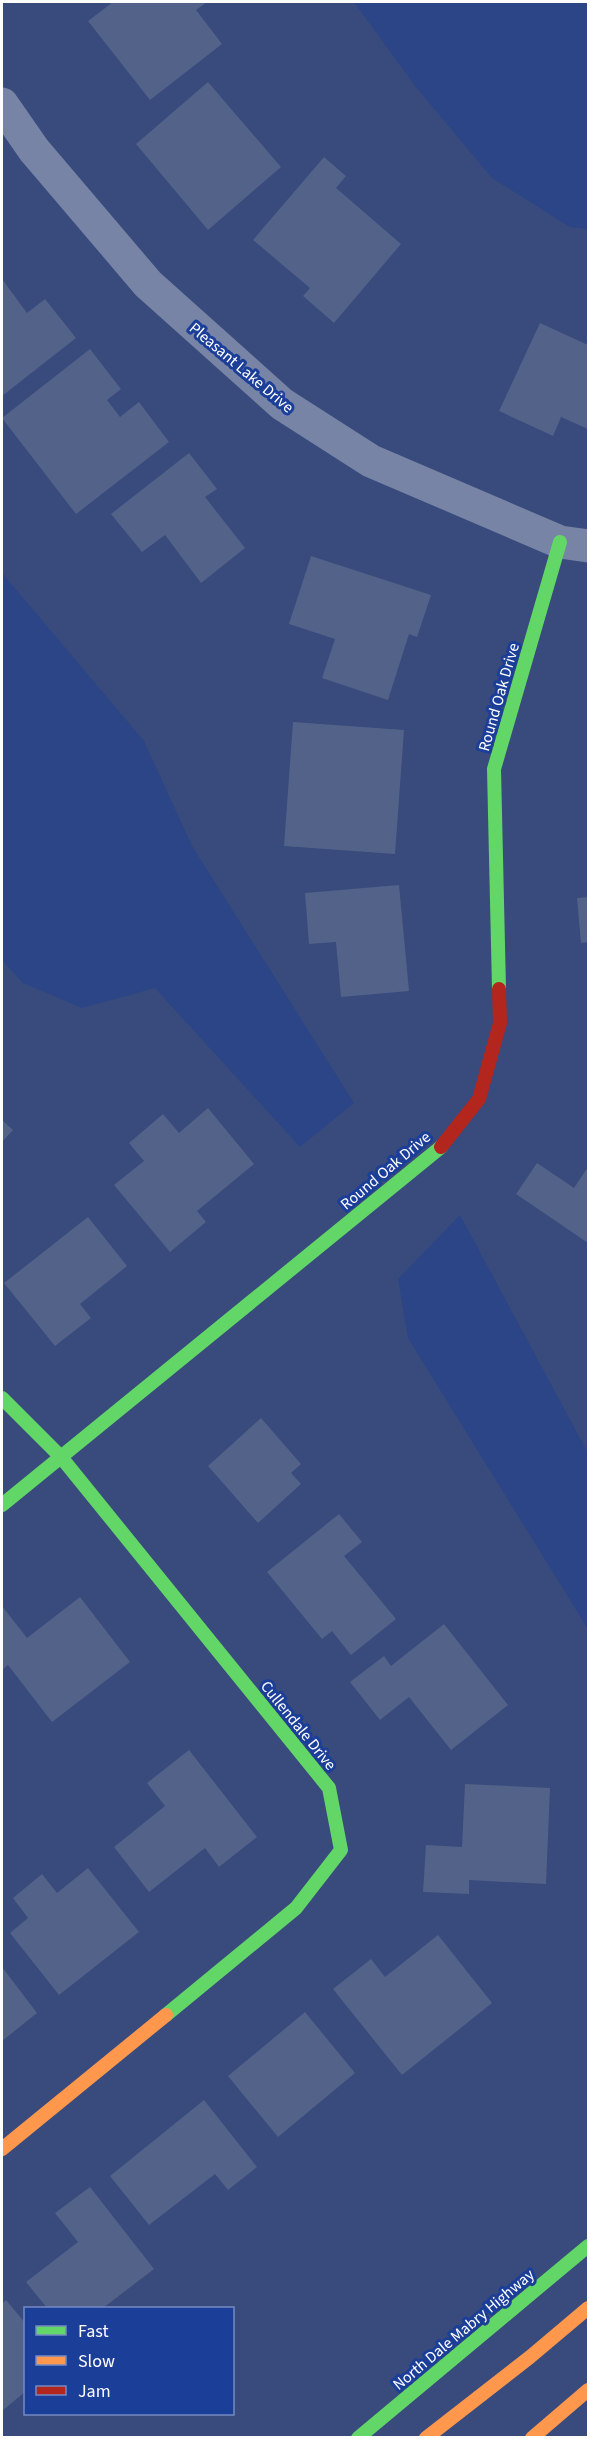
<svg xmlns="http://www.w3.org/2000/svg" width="590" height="2439" font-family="'Source Sans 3',sans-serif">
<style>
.water{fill:#2b4587}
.building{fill:#526289}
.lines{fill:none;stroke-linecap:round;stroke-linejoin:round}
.street{stroke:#7784a6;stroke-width:33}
.fast{stroke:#63d668;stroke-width:14}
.slow{stroke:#ff974d;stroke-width:14}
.jam{stroke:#b3261e;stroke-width:14}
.labels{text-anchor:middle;stroke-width:6;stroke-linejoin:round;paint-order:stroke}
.street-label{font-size:16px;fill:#fff;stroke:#1b3e99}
</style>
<rect width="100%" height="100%" fill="#384b7c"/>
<g class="water">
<polygon points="354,2 588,2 588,229 570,227 492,178 416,87"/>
<polygon points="2,573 144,741 192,846 354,1103 300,1147 155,988 82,1008 23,983 2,960"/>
<polygon points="460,1215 588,1453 588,1629 408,1338 398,1279"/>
</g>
<g class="building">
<polygon points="113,2 207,2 196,10 222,44 150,100 88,21"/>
<polygon points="208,82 281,167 208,230 136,144"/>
<polygon points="324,157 346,176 336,188 401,244 334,323 303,296 310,288 253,240"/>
<polygon points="2,279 27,313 45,299 76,338 2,396"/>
<polygon points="540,323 588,345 588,429 561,417 553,436 499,411"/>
<polygon points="90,349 121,389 107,400 120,417 139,402 169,442 76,514 2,418"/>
<polygon points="189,453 217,489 205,497 245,548 201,583 165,535 142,552 111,514"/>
<polygon points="311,556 431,595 417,637 409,634 388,700 322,678 335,639 289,624"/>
<polygon points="293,722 404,730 395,854 284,846"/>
<polygon points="399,885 409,991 341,997 336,942 309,944 305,893"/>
<polygon points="588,897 588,942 581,943 577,898"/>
<polygon points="208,1108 254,1164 197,1211 206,1222 170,1252 114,1185 144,1161 129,1143 163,1114 179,1133"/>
<polygon points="2,1120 13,1130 2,1142"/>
<polygon points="537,1163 574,1188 588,1167 588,1243 516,1194"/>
<polygon points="88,1217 127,1266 80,1304 91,1318 55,1346 4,1283"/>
<polygon points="261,1418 301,1464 291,1473 301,1484 258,1523 208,1466"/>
<polygon points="339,1514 362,1542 344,1556 396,1619 351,1655 332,1631 322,1639 267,1572"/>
<polygon points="80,1597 130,1662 52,1722 8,1665 2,1670 2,1606 27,1638"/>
<polygon points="444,1624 508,1705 451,1750 409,1697 380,1720 350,1682 384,1656 391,1666"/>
<polygon points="189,1750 257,1837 219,1867 205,1848 149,1892 114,1847 165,1806 147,1783"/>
<polygon points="465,1784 550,1788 546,1884 469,1880 469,1894 423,1892 426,1845 462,1847"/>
<polygon points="88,1868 139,1932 59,1995 10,1933 28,1918 13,1898 42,1874 57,1893"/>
<polygon points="438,1935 492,2003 402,2075 333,1989 371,1959 385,1977"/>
<polygon points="2,1967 37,2013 2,2041"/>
<polygon points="305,2012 355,2073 278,2137 228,2076"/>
<polygon points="204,2100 257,2167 228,2190 215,2174 149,2225 110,2176"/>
<polygon points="90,2187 154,2269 103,2308 47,2308 26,2282 78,2242 55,2213"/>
<polygon points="6,2300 26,2324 26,2391 2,2411 2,2304"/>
</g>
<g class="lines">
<polyline class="street" points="2,104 34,150 148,284 282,404 371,461 560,542 588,546"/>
<g class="fast">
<polyline points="499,989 494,769 560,542"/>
<polyline points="2,1398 61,1457 329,1788 341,1850 296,1908 166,2015"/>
<polyline points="2,1505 441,1147"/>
<polyline points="358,2438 588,2246"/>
</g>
<g class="slow">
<polyline points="2,2149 166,2015"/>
<polyline points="426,2438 530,2357 588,2308"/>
<polyline points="532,2438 588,2390"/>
</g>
<polyline class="jam" points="441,1147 479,1099 500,1023 499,989"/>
</g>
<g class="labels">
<g class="street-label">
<text transform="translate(242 367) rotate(40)" y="6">Pleasant Lake Drive</text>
<text transform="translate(498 697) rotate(-74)" y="6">Round Oak Drive</text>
<text transform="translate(385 1170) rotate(-40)" y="6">Round Oak Drive</text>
<text transform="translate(299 1725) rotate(51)" y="6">Cullendale Drive</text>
<text transform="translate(463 2329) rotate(-40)" y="6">North Dale Mabry Highway</text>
</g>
</g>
<rect width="590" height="2439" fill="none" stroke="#ffffff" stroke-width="6"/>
<rect x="24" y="2307" width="210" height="108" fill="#1b3e99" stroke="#768bc2" stroke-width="1.5"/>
<rect x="36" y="2326" width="30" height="9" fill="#63d668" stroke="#768bc2" stroke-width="1.5"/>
<text x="78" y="2337" font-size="18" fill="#ffffff">Fast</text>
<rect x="36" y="2356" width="30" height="9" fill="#ff974d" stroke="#768bc2" stroke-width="1.5"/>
<text x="78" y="2367" font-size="18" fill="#ffffff">Slow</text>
<rect x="36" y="2386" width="30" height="9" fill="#b3261e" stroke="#768bc2" stroke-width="1.5"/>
<text x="78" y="2397" font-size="18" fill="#ffffff">Jam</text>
</svg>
